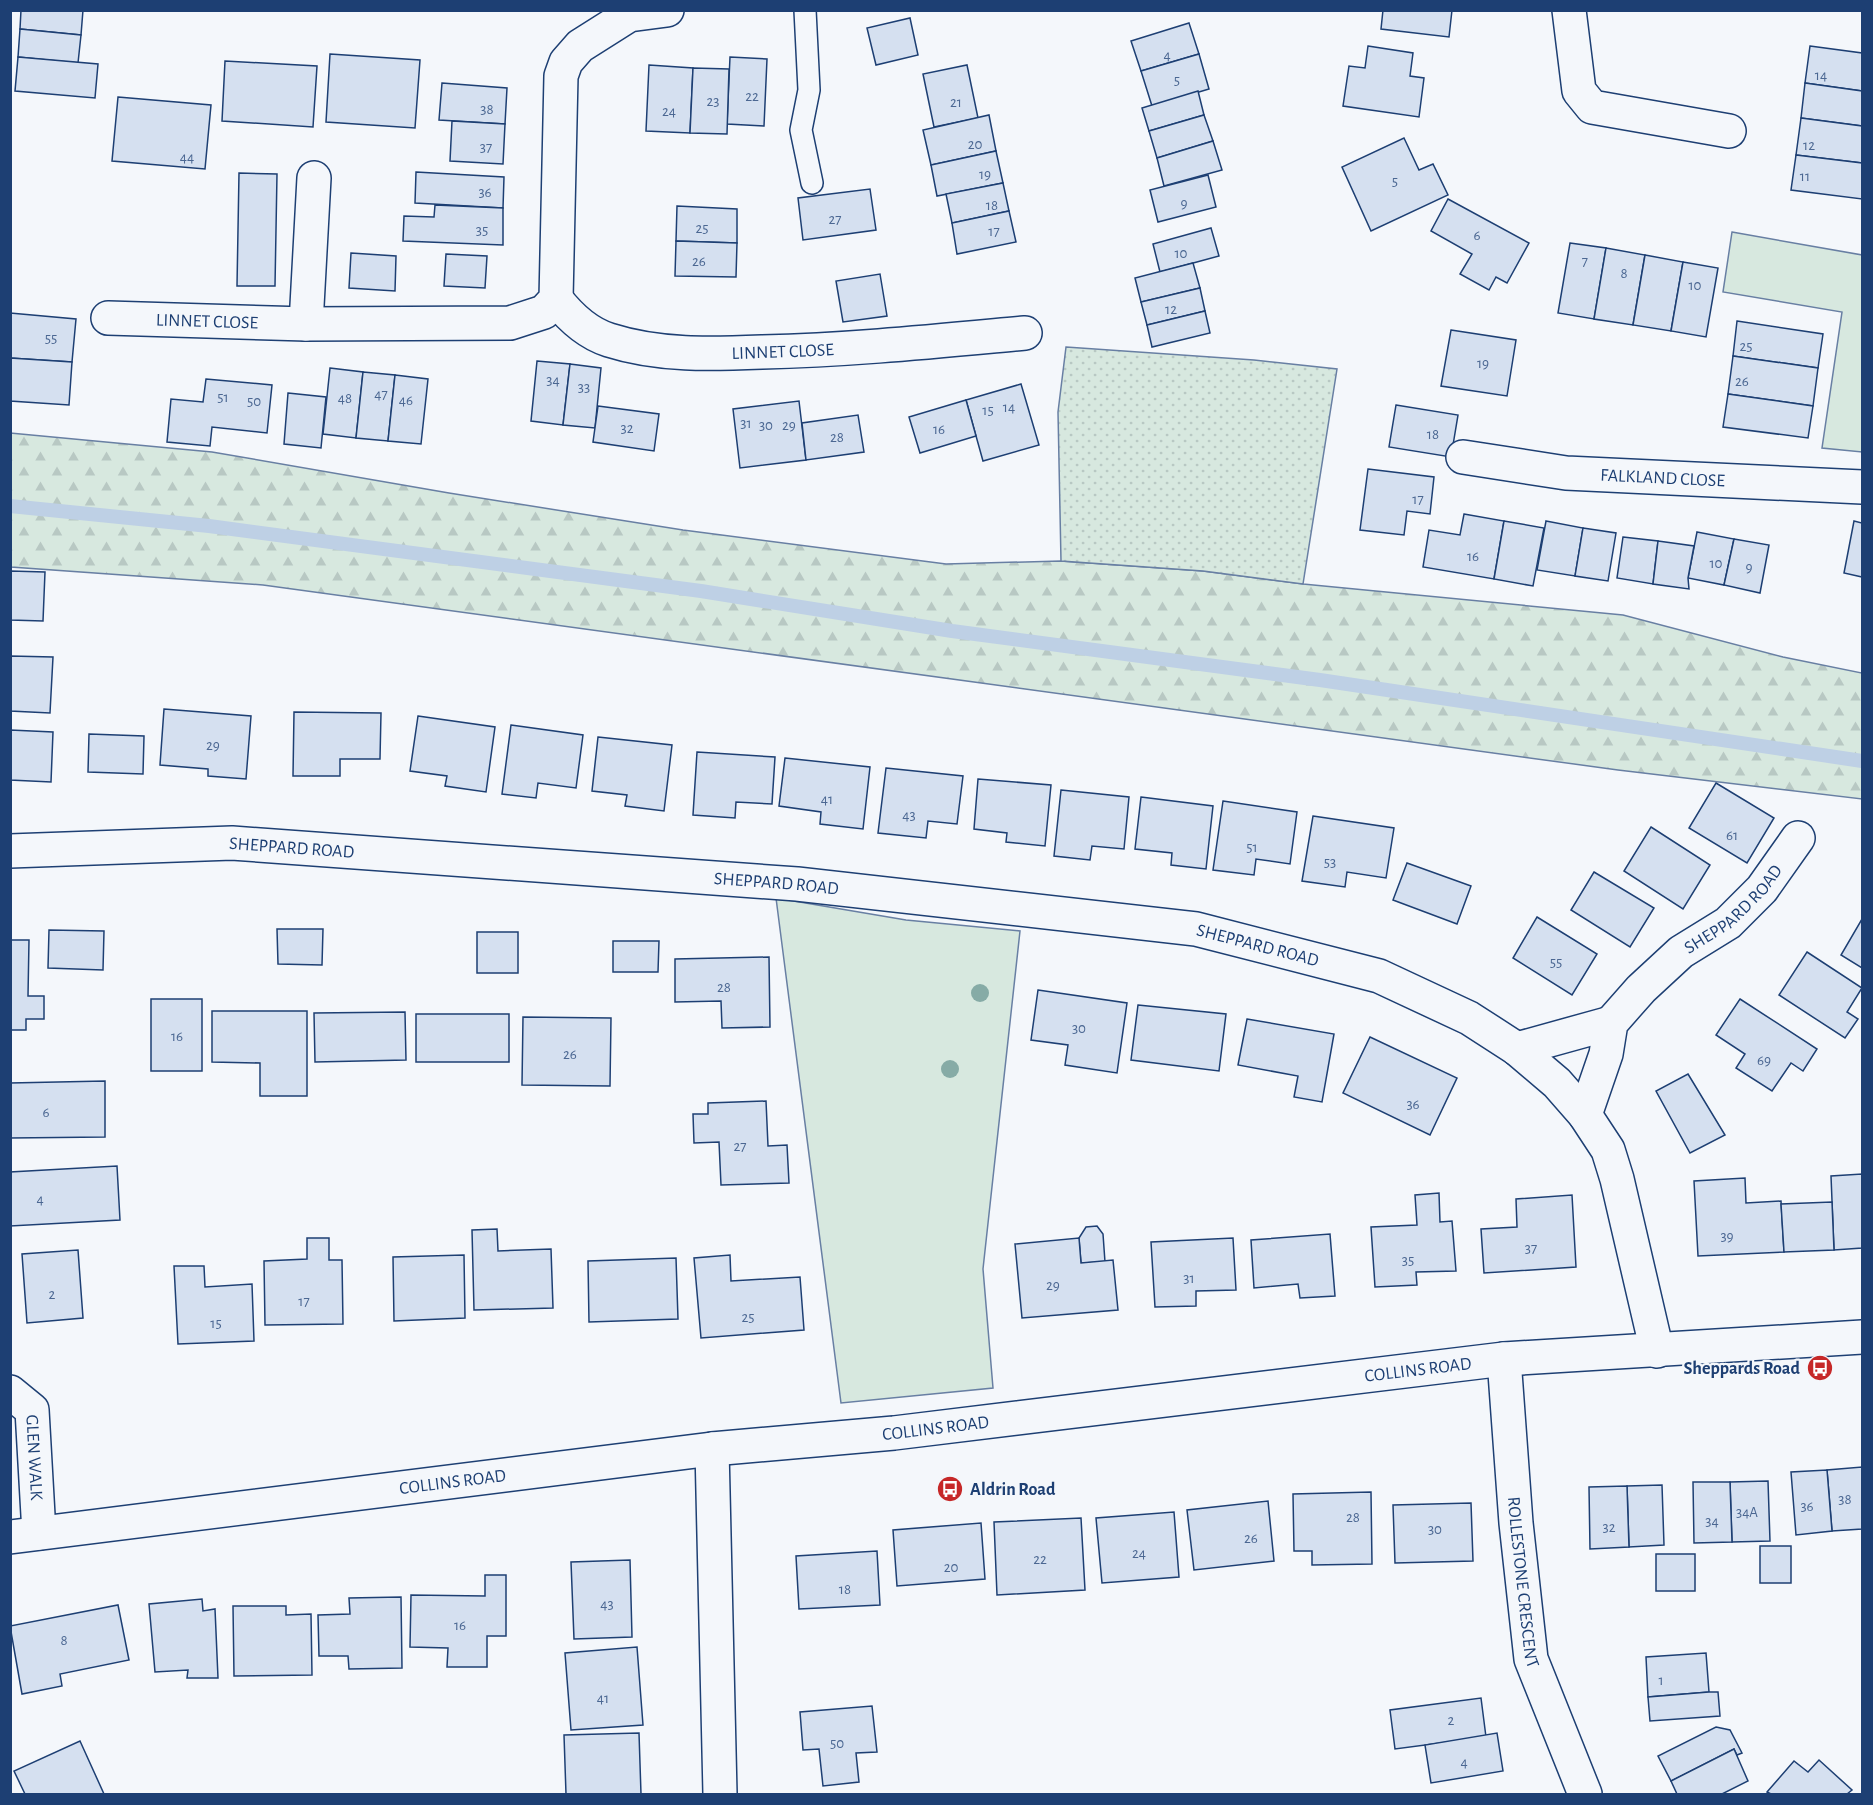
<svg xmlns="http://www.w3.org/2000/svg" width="1873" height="1805" font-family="'Alegreya Sans',sans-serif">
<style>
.green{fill:#d7e8df;stroke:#687fa3;stroke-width:1.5}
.forest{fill:url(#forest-firs);stroke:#687fa3;stroke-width:1.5}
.park{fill:url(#park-dots);stroke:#687fa3;stroke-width:1.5}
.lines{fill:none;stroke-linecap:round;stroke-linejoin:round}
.stream{stroke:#bed0e5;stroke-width:14}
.building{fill:#d5e0f0;stroke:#1d3f73;stroke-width:1.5}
.lane-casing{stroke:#1d3f73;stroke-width:24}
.street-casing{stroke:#1d3f73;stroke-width:36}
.lane{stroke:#f4f7fb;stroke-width:21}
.street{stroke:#f4f7fb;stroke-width:33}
.tree{fill:#86aba6}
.labels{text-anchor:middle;stroke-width:4.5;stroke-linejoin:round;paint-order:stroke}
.number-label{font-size:15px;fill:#4b6792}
.street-label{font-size:18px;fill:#1d3f73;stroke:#f4f7fb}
.poi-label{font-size:18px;font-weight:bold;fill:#1d3f73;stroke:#f4f7fb;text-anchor:end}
</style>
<defs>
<pattern id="forest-firs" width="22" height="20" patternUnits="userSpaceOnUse" patternTransform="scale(1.5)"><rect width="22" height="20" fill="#d7e8df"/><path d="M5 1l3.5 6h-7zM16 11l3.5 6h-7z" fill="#b8c8c3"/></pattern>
<pattern id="park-dots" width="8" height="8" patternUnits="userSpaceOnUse" patternTransform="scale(1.5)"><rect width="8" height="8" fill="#d7e8df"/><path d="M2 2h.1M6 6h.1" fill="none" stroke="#b8c8c3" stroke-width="1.8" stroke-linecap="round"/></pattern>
</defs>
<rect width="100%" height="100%" fill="#f4f7fb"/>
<g class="green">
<polygon points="1732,232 1862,255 1862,452 1822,448 1842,312 1723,292"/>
<polygon points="776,898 906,920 1020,931 983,1269 993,1388 841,1403"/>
</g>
<polygon class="forest" points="10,433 212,452 449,493 683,530 946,564 1061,561 1203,571 1303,584 1623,615 1783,657 1862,673 1862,799 1618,770 263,585 11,567"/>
<polygon class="park" points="1066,347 1254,360 1337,369 1303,584 1203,571 1061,561 1058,412"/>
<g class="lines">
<polyline class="stream" points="10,506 209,526 701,591 952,631 1320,680 1862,761"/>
</g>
<g class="building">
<polygon points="21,10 83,10 81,35 20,29"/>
<polygon points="1383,10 1452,10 1449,37 1381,29"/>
<polygon points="910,18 918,55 876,65 867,28"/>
<polygon points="1189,23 1199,54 1141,71 1131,41"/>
<polygon points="20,29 81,35 78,63 18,57"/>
<polygon points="1368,46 1413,53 1410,76 1424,78 1419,117 1343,106 1349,66 1365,68"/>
<polygon points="1810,46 1862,53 1862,91 1805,83"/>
<polygon points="330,54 420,60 415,128 326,122"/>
<polygon points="1199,54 1209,89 1152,106 1141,71"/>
<polygon points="18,57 98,64 95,98 15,91"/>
<polygon points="730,57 767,59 764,126 727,124"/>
<polygon points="225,61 317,66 313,127 222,121"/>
<polygon points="649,65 693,68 690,133 646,131"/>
<polygon points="967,65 978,118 934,127 923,74"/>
<polygon points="693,68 729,69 727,134 690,133"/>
<polygon points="442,83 507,88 505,124 439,120"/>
<polygon points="1805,83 1862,91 1862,126 1801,118"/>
<polygon points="1198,91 1204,115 1149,131 1142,108"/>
<polygon points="118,97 211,105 205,169 112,161"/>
<polygon points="989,115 996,151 931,165 923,130"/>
<polygon points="1204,115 1213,141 1157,158 1149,131"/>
<polygon points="1801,118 1862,126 1862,163 1796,155"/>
<polygon points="452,121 505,124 503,164 450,161"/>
<polygon points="1404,138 1419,170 1433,164 1448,195 1371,231 1342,167"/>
<polygon points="1213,141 1222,170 1164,186 1157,158"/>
<polygon points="996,151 1003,183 937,196 931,165"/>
<polygon points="1796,155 1862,163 1862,199 1791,190"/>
<polygon points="416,172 504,177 503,208 415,203"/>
<polygon points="239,173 277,174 275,286 237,286"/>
<polygon points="1208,175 1216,207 1158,222 1150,190"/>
<polygon points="1003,183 1009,211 952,223 946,194"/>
<polygon points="870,189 876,230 803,240 798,198"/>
<polygon points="1448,199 1529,243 1507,283 1496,277 1489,290 1460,274 1472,254 1431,231"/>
<polygon points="435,205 503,208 503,245 403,241 404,216 434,217"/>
<polygon points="677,206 737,209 737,243 676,241"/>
<polygon points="1009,211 1016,242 957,254 952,223"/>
<polygon points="1211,228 1219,256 1160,272 1153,244"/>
<polygon points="676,241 737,243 736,277 675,276"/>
<polygon points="1570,243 1606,248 1594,319 1558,313"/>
<polygon points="1606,248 1645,255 1633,325 1594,319"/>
<polygon points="351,253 396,256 395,291 349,288"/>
<polygon points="446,254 487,256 485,288 444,286"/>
<polygon points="1645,255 1683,262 1671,331 1633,325"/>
<polygon points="1683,262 1718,268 1706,337 1671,331"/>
<polygon points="1193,263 1200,288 1141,302 1135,278"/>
<polygon points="880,274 887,316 843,322 836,281"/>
<polygon points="1200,288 1205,311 1147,325 1141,302"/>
<polygon points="1205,311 1210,333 1152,347 1147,325"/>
<polygon points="10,313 76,319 72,362 10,358"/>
<polygon points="1737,321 1823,334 1818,368 1733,356"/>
<polygon points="1451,330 1516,340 1507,396 1441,386"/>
<polygon points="1733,356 1818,368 1813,406 1728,394"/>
<polygon points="10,358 72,362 69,405 10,401"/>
<polygon points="537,361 570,364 563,425 531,421"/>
<polygon points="570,364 601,368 595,428 563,425"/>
<polygon points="330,368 363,372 356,438 323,434"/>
<polygon points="363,372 395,375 388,441 356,438"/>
<polygon points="395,375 428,379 421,444 388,441"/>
<polygon points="206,379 272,385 267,433 212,427 210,446 167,442 171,399 203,402"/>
<polygon points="1021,384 1039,445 983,461 966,400"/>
<polygon points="288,393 326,397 321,448 284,444"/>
<polygon points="1728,394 1813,406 1808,438 1723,427"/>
<polygon points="966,400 976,436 920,453 909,417"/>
<polygon points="799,401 806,460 740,468 733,409"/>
<polygon points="1396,405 1458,415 1451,457 1389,447"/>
<polygon points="598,406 659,414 654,451 593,442"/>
<polygon points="858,415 864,452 806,460 802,423"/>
<polygon points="1368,469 1434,477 1430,514 1407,511 1404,535 1360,530"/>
<polygon points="1464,514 1504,521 1494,579 1423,567 1429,530 1460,535"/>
<polygon points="1504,521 1544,528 1533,586 1494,579"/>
<polygon points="1546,521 1583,528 1575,576 1537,570"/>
<polygon points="1854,521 1862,523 1862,577 1844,573"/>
<polygon points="1583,528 1616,533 1608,581 1575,576"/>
<polygon points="1697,532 1734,539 1724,585 1688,578"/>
<polygon points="1623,537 1658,541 1653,584 1617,578"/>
<polygon points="1734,539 1769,545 1760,593 1724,585"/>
<polygon points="1658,541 1694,546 1688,578 1689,589 1653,584"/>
<polygon points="10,571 45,572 43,621 10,620"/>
<polygon points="10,656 53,657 50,713 10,711"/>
<polygon points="164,709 251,716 246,779 208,776 208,769 160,765"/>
<polygon points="294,712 381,713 380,759 340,759 340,776 293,776"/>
<polygon points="418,716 495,727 486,792 445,786 447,776 410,771"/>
<polygon points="511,725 583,735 576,788 538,783 536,798 502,794"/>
<polygon points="10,730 53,732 51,782 10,780"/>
<polygon points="89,734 144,736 143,774 88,772"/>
<polygon points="598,737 672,745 664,811 625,806 627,795 592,791"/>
<polygon points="697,752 775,757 772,804 736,802 735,818 693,815"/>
<polygon points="785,758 870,767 863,829 820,824 821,812 779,806"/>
<polygon points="886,768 963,776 957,824 928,821 926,838 878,833"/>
<polygon points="978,779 1051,785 1045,846 1006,842 1007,833 974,829"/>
<polygon points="1716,783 1774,818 1747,863 1689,828"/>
<polygon points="1061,790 1129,797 1124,849 1092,846 1090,860 1054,856"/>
<polygon points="1141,797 1213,806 1206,869 1171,865 1172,853 1135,849"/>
<polygon points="1223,801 1297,812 1290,864 1256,859 1254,875 1213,870"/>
<polygon points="1313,816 1394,828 1386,878 1347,872 1345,887 1302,881"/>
<polygon points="1651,827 1710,865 1683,909 1624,871"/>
<polygon points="1407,863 1471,886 1457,924 1393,900"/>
<polygon points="1594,872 1654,908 1630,947 1571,910"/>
<polygon points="1537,917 1597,954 1572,995 1513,958"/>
<polygon points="1862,919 1862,968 1841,955"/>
<polygon points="277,929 323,929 322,965 278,964"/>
<polygon points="49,930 104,931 103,970 48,968"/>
<rect x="477" y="932" width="41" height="41"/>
<polygon points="10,940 29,940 28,996 44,996 44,1019 26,1019 26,1030 10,1030"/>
<polygon points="613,941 659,941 658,972 613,972"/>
<polygon points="1807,952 1862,988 1847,1012 1858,1019 1845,1038 1779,995"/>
<polygon points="769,957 770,1027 722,1028 721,1001 675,1002 675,959"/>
<polygon points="1038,990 1127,1003 1117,1073 1065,1065 1068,1045 1031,1040"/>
<rect x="151" y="999" width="51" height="72"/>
<polygon points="1740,999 1817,1049 1803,1071 1791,1063 1772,1091 1736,1068 1745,1054 1716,1035"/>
<polygon points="1138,1005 1226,1014 1219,1071 1131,1060"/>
<polygon points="212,1011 307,1011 307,1096 260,1096 260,1063 212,1062"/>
<polygon points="405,1012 406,1060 315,1062 314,1013"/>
<rect x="416" y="1014" width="93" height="48"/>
<polygon points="523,1017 611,1018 610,1086 522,1085"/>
<polygon points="1247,1019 1334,1034 1322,1102 1294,1097 1298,1076 1238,1065"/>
<polygon points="1370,1037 1457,1078 1430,1135 1343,1093"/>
<polygon points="1688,1074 1725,1135 1690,1153 1656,1091"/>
<polygon points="105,1081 105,1137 10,1138 10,1083"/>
<polygon points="766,1101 768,1146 787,1145 789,1183 721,1185 719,1142 694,1143 693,1114 708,1114 708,1103"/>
<polygon points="117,1166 120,1220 10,1226 10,1172"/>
<polygon points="1862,1174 1862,1248 1834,1250 1831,1176"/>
<polygon points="1745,1178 1746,1203 1781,1201 1784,1252 1698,1256 1694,1181"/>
<polygon points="1439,1193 1440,1222 1452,1221 1456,1271 1416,1272 1417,1285 1375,1287 1371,1227 1417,1225 1415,1195"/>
<polygon points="1572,1195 1576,1267 1484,1273 1481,1229 1517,1227 1516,1199"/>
<polygon points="1832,1202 1834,1250 1784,1252 1781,1204"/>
<polygon points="1097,1226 1103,1234 1105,1262 1081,1263 1079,1238 1086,1227"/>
<polygon points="497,1229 498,1251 551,1249 553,1308 474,1310 472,1230"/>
<polygon points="1330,1234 1335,1296 1300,1298 1298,1284 1254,1288 1251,1240"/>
<polygon points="307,1238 329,1238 329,1260 342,1260 343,1324 265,1325 264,1261 307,1259"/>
<polygon points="1079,1238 1081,1263 1113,1260 1118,1310 1022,1318 1015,1244"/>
<polygon points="1233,1238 1236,1290 1196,1291 1196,1306 1155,1307 1151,1242"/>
<polygon points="78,1250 83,1318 27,1323 22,1254"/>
<polygon points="464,1255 465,1318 394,1321 393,1257"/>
<polygon points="730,1255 731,1281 800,1277 804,1330 701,1338 694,1258"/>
<polygon points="676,1258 678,1319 589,1322 588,1261"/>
<polygon points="174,1266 204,1266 205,1287 252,1284 254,1341 178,1344"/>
<polygon points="1862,1467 1862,1529 1832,1531 1827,1470"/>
<polygon points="1827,1470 1832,1531 1796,1535 1791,1472"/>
<polygon points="1768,1481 1770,1541 1732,1542 1730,1482"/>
<polygon points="1693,1482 1730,1482 1732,1542 1694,1543"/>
<polygon points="1662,1485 1664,1545 1629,1547 1627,1486"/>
<polygon points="1627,1486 1629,1547 1590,1549 1589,1487"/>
<polygon points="1371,1492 1372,1564 1312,1565 1312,1551 1294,1551 1293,1494"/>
<polygon points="1268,1501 1274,1561 1194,1570 1187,1510"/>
<polygon points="1471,1503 1473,1561 1395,1563 1393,1505"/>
<polygon points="1174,1512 1179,1577 1102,1583 1096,1518"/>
<polygon points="1081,1518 1085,1590 997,1595 994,1522"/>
<polygon points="981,1523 985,1579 897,1586 893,1530"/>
<rect x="1760" y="1546" width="31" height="37"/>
<polygon points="877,1551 880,1605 799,1609 796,1556"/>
<rect x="1656" y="1554" width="39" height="37"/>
<polygon points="630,1560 632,1637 574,1639 571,1562"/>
<polygon points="485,1575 506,1575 506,1636 487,1636 487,1667 447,1667 448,1648 410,1647 411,1595 485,1596"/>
<polygon points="401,1597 402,1668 349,1669 348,1656 319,1656 318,1615 350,1614 349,1598"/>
<polygon points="202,1599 203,1611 215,1609 218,1678 187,1678 188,1670 155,1672 149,1604"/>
<polygon points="118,1605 129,1660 60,1674 62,1686 22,1694 10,1626"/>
<polygon points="233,1606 286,1606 286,1615 311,1614 312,1675 234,1676"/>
<polygon points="637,1647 643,1725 571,1730 565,1653"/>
<polygon points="1706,1653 1709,1692 1648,1697 1646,1657"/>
<polygon points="1709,1692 1718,1692 1720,1716 1650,1721 1648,1697"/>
<polygon points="1481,1698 1486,1737 1395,1749 1390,1710"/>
<polygon points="872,1706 877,1752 856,1753 859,1782 823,1786 819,1749 803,1750 800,1712"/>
<polygon points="1716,1727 1730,1730 1742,1753 1737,1755 1734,1749 1671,1781 1658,1756"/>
<polygon points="639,1733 641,1794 566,1794 564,1735"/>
<polygon points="1497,1733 1503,1771 1431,1783 1425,1745"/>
<polygon points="80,1741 104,1794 25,1794 14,1771"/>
<polygon points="1734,1749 1748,1781 1722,1794 1677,1794 1671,1781"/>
<polygon points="1819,1760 1852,1790 1847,1794 1771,1794 1767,1792 1794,1761 1808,1772"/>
</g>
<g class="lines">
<g class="lane-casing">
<polyline id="lane" points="805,10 809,90 801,130 812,183"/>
</g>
<g class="street-casing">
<g id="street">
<polyline points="1569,10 1579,91 1592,107 1729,131"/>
<path id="s1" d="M556,299c14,18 31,34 53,41 50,16 102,14 153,12 88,-2 176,-11 263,-19"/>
<path id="s2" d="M108,318l198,6 204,-1 34,-11 12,-13 5,-223 5,-14 14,-16 49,-31 38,-5"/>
<polyline points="306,324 314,178"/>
<path id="s3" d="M1463,457l103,16 296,14"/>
<path id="s4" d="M10,851l222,-8 565,41 399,45 183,47 90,42 48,31 40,34 28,32 23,35 9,29 40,172"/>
<polyline points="1517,1049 1611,1023"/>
<path id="s5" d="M1585,1115l21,-61 5,-31 30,-34 40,-37 47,-29 34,-34 36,-51"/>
<path id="s6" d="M1504,1359l12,164 15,136 54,135"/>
<path id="s7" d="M10,1392l22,18 7,123"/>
<polyline points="712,1449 720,1794"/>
<path id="s8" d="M10,1537l702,-88 182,-16 610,-74 358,-22"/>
</g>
</g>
<use href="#lane" class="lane"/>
<use href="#street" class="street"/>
</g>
<g class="tree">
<circle cx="980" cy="993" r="9"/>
<circle cx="950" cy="1069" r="9"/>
</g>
<defs>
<g id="bus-disc" transform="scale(1.35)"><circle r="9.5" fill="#c62828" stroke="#f4f7fb"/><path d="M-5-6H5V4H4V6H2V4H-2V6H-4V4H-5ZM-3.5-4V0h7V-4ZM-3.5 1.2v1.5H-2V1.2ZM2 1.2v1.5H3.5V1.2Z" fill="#fff"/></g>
</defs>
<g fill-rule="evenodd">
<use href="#bus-disc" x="1820" y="1368"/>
<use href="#bus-disc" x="950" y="1489"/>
</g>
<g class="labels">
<g class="number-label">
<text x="1167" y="60">4</text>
<text x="1821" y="80">14</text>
<text x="1177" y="85">5</text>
<text x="752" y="101">22</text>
<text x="713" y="106">23</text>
<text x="956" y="107">21</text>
<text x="487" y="114">38</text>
<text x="669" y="116">24</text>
<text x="975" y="149">20</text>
<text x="1809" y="150">12</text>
<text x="486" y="152">37</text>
<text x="187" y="162">44</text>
<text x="985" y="179">19</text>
<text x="1805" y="181">11</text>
<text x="1395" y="186">5</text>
<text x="485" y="197">36</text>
<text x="1184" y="208">9</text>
<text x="992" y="210">18</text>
<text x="835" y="224">27</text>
<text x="702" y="233">25</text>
<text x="482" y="235">35</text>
<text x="994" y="236">17</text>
<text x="1477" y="240">6</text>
<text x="1181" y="258">10</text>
<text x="699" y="266">26</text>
<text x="1585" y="266">7</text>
<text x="1624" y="278">8</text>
<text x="1695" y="290">10</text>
<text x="1171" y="314">12</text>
<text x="51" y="343">55</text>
<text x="1746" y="351">25</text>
<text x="1483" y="368">19</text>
<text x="553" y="385">34</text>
<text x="1742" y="386">26</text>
<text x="584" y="392">33</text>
<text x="381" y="399">47</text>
<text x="223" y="402">51</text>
<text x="345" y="403">48</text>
<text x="406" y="405">46</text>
<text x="254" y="406">50</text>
<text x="1009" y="412">14</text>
<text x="988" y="415">15</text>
<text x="746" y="428">31</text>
<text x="766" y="430">30</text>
<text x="789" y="430">29</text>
<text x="627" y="433">32</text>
<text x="939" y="434">16</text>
<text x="1433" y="439">18</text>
<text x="837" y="442">28</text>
<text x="1418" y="504">17</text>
<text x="1473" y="561">16</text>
<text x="1716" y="568">10</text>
<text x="1749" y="572">9</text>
<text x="213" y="750">29</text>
<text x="827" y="804">41</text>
<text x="909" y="820">43</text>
<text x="1732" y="840">61</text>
<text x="1252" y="852">51</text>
<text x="1330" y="867">53</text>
<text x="1556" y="967">55</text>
<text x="724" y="992">28</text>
<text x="1079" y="1033">30</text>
<text x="177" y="1041">16</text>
<text x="570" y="1059">26</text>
<text x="1764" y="1065">69</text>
<text x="1413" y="1109">36</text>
<text x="46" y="1117">6</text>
<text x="740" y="1151">27</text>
<text x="40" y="1204">4</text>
<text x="1727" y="1241">39</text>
<text x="1531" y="1253">37</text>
<text x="1408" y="1265">35</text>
<text x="1189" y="1283">31</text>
<text x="1053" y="1290">29</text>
<text x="52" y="1299">2</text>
<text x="304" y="1306">17</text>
<text x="748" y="1322">25</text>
<text x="216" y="1328">15</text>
<text x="1845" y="1504">38</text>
<text x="1807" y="1511">36</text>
<text x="1747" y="1517">34A</text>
<text x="1353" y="1522">28</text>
<text x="1712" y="1526">34</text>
<text x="1609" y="1532">32</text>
<text x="1435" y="1534">30</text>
<text x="1251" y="1543">26</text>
<text x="1139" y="1558">24</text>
<text x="1040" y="1564">22</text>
<text x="951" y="1572">20</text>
<text x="845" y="1594">18</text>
<text x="607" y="1609">43</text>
<text x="460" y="1630">16</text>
<text x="64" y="1645">8</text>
<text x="1661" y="1685">1</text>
<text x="603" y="1703">41</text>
<text x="1451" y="1725">2</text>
<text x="837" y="1748">50</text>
<text x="1464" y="1767">4</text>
</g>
<g class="street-label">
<text dy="6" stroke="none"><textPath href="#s2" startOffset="99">LINNET CLOSE</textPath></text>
<text dy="6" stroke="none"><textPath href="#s1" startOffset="243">LINNET CLOSE</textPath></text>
<text dy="6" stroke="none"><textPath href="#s3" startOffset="201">FALKLAND CLOSE</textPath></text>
<text dy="6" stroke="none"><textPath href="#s4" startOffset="282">SHEPPARD ROAD</textPath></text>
<text dy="6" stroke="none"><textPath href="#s4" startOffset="768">SHEPPARD ROAD</textPath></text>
<text dy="6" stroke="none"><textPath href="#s5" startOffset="264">SHEPPARD ROAD</textPath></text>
<text dy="6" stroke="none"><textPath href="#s4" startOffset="1254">SHEPPARD ROAD</textPath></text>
<text dy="6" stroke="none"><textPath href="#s8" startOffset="1418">COLLINS ROAD</textPath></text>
<text dy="6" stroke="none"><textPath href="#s8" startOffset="932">COLLINS ROAD</textPath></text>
<text dy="6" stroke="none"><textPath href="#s7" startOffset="76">GLEN WALK</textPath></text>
<text dy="6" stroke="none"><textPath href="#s8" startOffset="446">COLLINS ROAD</textPath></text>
<text dy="6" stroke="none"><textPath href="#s6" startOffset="224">ROLLESTONE CRESCENT</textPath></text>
</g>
<g class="poi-label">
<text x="1800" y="1374">Sheppards Road</text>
<text x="970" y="1495" text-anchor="start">Aldrin Road</text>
</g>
</g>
<rect width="1873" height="1805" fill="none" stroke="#1d3f73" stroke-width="24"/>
</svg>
